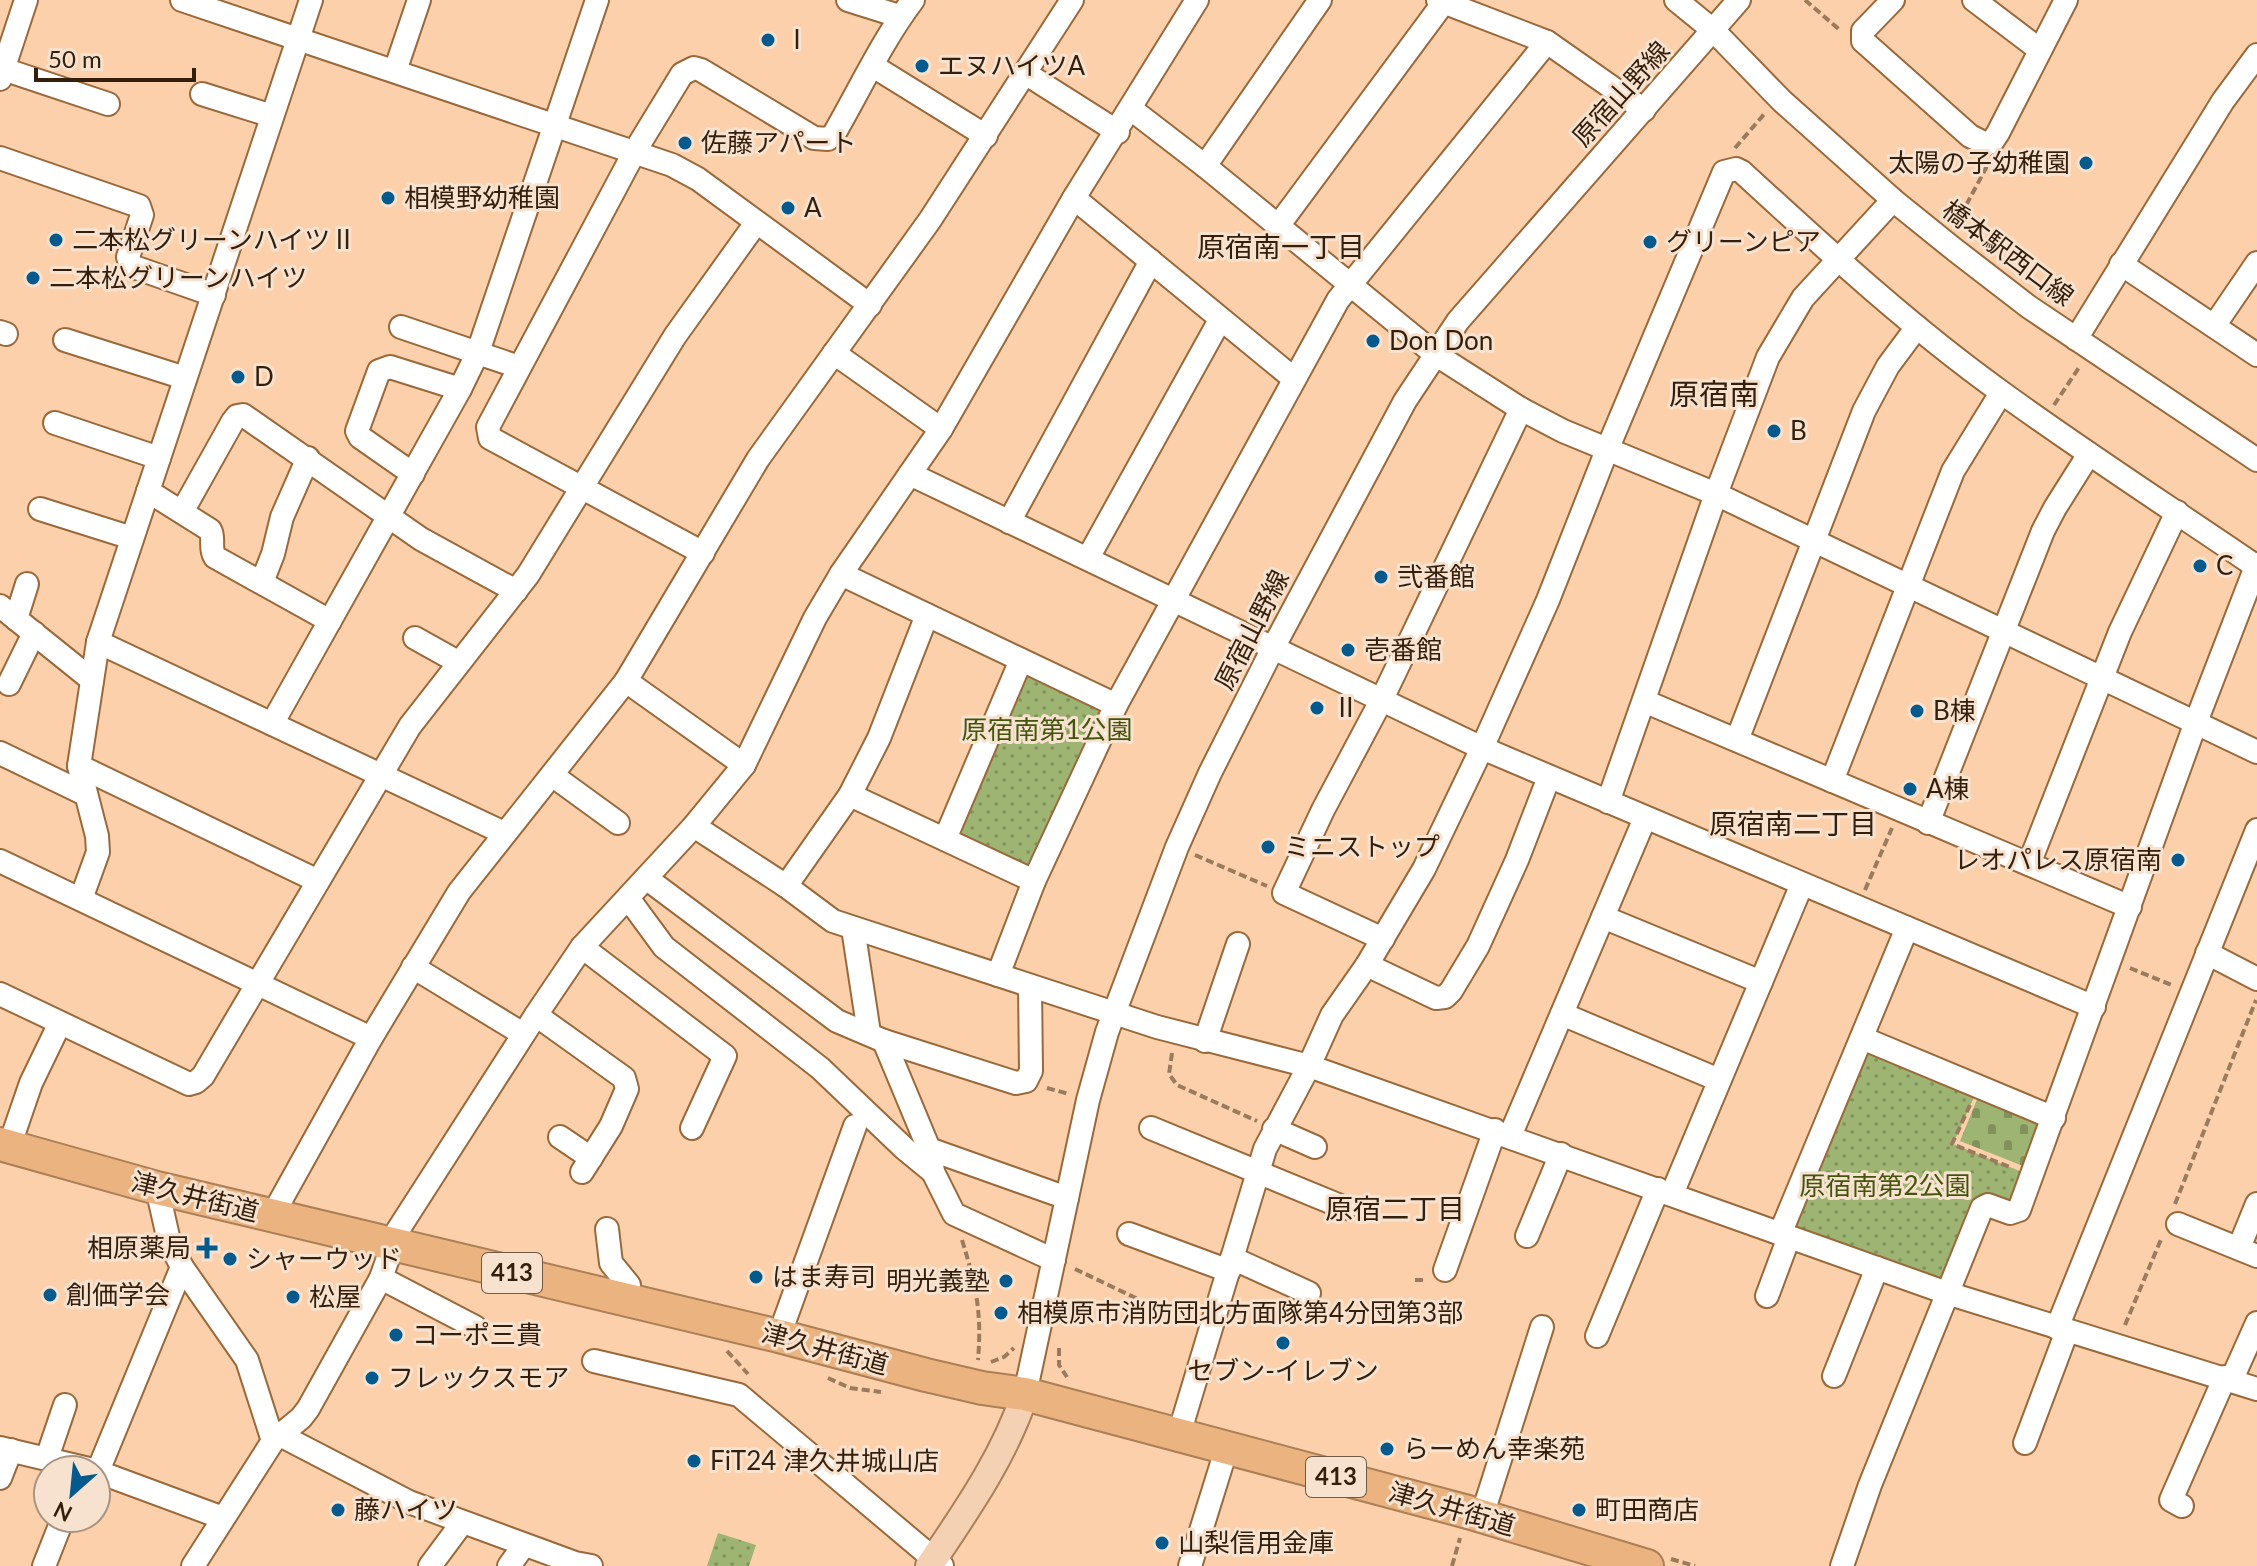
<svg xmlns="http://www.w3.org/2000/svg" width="2257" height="1566" font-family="Lato,'Noto Sans JP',sans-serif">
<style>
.cemetery{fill:url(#cemetery-stones)}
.park{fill:url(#park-dots)}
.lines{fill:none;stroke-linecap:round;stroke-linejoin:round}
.minor-casing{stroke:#99693b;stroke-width:26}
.major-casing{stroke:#ab7f57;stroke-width:30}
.highway-casing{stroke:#ab7f57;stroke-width:36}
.path{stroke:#9b7b5e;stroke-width:4;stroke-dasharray:8 4;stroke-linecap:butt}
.minor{stroke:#fff;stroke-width:22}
.major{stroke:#f3d1b2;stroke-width:26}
.highway{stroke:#ebb37f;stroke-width:32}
.poi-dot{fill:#045a8c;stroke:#f7e2cf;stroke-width:3}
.labels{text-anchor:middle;stroke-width:6;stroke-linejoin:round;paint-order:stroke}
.shield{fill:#f7e2cf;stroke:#6e5a46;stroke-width:2}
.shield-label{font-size:24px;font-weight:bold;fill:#331f0c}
.poi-label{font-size:26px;fill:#331f0c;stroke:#f7e2cf;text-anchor:start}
.street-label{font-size:26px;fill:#331f0c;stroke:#f7e2cf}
.park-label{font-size:26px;fill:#43550c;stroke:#f7e2cf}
.neighbourhood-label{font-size:28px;fill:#331f0c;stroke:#f7e2cf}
.quarter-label{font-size:30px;fill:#331f0c;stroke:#f7e2cf}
</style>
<defs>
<pattern id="cemetery-stones" width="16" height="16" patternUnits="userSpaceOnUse" patternTransform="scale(2)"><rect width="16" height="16" fill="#9eb472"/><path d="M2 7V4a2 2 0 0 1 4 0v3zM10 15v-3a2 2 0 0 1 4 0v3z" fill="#81925c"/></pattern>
<pattern id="park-dots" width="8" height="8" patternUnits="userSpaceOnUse" patternTransform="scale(2)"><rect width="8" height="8" fill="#9eb472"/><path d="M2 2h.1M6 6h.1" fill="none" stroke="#81925c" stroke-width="1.8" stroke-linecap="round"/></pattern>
</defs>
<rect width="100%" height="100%" fill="#fbd0aa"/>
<polygon class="cemetery" points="1978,1097 2033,1120 2039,1128 2023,1166 1960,1141"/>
<g class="park">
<polygon points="1021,660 1116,705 1034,881 945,839"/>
<polygon points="1862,1038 1979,1086 1953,1144 2032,1176 2019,1210 1988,1205 1947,1293 1780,1234"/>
<polygon points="718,1533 756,1545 749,1566 707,1566"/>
</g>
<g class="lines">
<g class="minor-casing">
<g id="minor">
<polyline points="182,0 672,165 698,179 870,305"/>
<polyline points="848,0 899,16"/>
<polyline points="1438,0 1547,42 1644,110"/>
<polyline points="1676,0 1714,31 1782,101 1893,200 1955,250 2029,307 2257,460"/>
<polyline points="1893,0 1863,31 1863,41 1970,136 1986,144 1992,142 1998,133 2066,0"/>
<polyline points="1974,0 2040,50"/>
<polyline points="873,66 986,136"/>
<polyline points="3,69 108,104"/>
<polyline points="395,71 419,0"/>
<polyline points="1025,73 1118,132"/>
<polyline points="0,79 26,0"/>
<polyline points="202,94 272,116"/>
<polyline points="1131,109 1205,166 1435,354 1521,409 1563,431 1716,494 2257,752"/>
<polyline points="0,158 139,206 142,215 128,257 131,266 214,295"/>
<polyline points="1205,166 1320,0"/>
<polyline points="1074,198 1293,378"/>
<polyline points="1278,226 1444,2"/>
<polyline points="2121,264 2257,355"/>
<polyline points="2214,326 2257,263"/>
<polyline points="401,327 519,367"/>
<polyline points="0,332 6,334"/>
<polyline points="2076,339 2223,101 2257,55"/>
<polyline points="65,340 185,378"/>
<polyline points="834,353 941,429"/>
<polyline points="55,423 159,458"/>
<polyline points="413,474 360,437 357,431 379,371 390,367 460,389"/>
<polyline points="910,474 1482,748 2094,1007"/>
<path d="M148,491l62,39c5,8 -1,18 5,27l115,64"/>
<polyline points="40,509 132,538"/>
<polyline points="182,512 233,421 237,416 243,415 421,539 516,591"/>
<polyline points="1009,522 1151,261"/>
<path d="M703,553l-213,-115 -2,-11 147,-276 47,-77 12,-6 7,2 113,68 14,1 6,-5c26,-45 48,-93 79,-134"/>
<polyline points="1088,558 1220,320"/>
<polyline points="841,574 1116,705"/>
<polyline points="262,582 273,554 282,517 308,458"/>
<polyline points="0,606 92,680"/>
<polyline points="16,619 27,584"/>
<polyline points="415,638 458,662"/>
<polyline points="98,642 504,833"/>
<polyline points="626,681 744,765"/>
<polyline points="9,684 34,633"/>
<polyline points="1644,701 2130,907"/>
<polyline points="272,724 460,389 478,352 597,0"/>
<polyline points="1737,740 1864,411 1888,366 1917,327"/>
<polyline points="0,753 85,794"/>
<polyline points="79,766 318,881"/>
<polyline points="552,775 618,823"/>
<polyline points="1832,781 1953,471 2001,393"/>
<polyline points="850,795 1034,881"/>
<polyline points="1608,802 1716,494 1768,357 1803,298 1893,200"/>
<polyline points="1928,823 2043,531 2055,508 2089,454"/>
<polyline points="694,826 786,886 833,921 1157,1027 1309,1066 1947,1293 2257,1389"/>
<polyline points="945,839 1021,660"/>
<polyline points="0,861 371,1038"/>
<polyline points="2029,864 2120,632 2177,512"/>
<polyline points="646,878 837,1021 884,1041 1016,1083 1026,1081 1031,1071 1030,986"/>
<polyline points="786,886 850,795 879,738 927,615"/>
<polyline points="628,898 664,947 820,1068 905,1149 933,1172"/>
<polyline points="81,899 98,852 97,836 79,766 98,642 311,0"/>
<polyline points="1603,917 1761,982"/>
<polyline points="853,928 869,1033"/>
<polyline points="1383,939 1284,893 1323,810 1382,699 1521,409"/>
<polyline points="582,947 725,1056 692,1128"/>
<polyline points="2207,953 2257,979"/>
<polyline points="1367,965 1436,998 1445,997 1451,991 1478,946 1517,860 1549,777"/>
<polyline points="413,967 523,1034"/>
<polyline points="998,975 1034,881 1116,705 1338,300 1547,42"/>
<polyline points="0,994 189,1084 196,1082 203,1076 410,726 528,575 675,336 756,223"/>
<polyline points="1562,1014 1719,1080"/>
<polyline points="536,1015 624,1078 627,1089 611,1126 582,1172"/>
<polyline points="1862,1038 2054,1118"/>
<polyline points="884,1041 929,1149 1067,1198"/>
<polyline points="1205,1041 1238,944"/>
<polyline points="1151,1128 1345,1208"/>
<polyline points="1274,1129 1315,1147"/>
<polyline points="1510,1136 1645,818"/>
<polyline points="560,1137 591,1158"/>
<polyline points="9,1147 31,1083 60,1023"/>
<polyline points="931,1159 933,1172 954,1214 1054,1260"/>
<polyline points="157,1188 169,1241 182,1267 247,1360 273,1441"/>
<polyline points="1672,1194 1802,884"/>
<polyline points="272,1216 371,1038 459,892 626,681 758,459 930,220 1072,0"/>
<polyline points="2178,1224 2257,1256"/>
<polyline points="607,1229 611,1263 629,1285"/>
<polyline points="1129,1234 1229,1271"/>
<polyline points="1780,1234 1907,928"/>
<polyline points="1527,1236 1561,1154"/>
<polyline points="2239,1248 2257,1204"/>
<polyline points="1232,1258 1309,1293"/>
<polyline points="1445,1270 1495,1130"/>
<polyline points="381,1278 475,1327"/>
<polyline points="1767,1296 1789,1237"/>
<polyline points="2057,1328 2257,830"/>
<polyline points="779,1336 855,1126"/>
<polyline points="1597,1336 1658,1189"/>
<polyline points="594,1361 739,1395 942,1566"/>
<polyline points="1834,1376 1877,1268"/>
<polyline points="2232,1379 2257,1323"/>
<polyline points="1025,1394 1088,1100 1107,1032 1177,847 1210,773 1273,648 1405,401 1458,321 1739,0"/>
<path d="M1179,1434l86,-285 44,-83 23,-51 35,-50 57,-96 58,-121 66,-148 59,-150 117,-278 12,-3 6,3c84,77 167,154 259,220 84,61 171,117 256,175"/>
<polyline points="280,1435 409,1502 575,1563 591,1566"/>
<polyline points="2025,1443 2067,1331"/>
<polyline points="0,1448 93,1470"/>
<polyline points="47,1458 65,1405"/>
<polyline points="96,1471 223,1518"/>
<polyline points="98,1471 182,1267"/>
<polyline points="0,1478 11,1450"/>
<polyline points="2182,1506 2171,1500 2225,1377"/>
<polyline points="1482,1516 1542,1327"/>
<polyline points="44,1566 63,1518"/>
<polyline points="193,1566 273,1441 301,1418 308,1409 381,1278 398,1230 536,1015 582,947 694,826 744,765 815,618 841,574 941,429 1074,198 1197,0"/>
<polyline points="430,1566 462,1523"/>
<polyline points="509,1566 524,1545"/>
<polyline points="1190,1566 1227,1447"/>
<polyline points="1842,1566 1870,1485 1982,1208 1988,1205 2010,1213 2019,1210 2196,722 2257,564"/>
</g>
</g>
<g class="major-casing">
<path id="major" d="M929,1566c37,-55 75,-109 96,-172"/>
</g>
<g class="highway-casing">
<polyline id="highway" points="0,1144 157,1188 779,1336 926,1375 982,1388 1025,1394 1468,1512 1647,1566"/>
</g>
<g class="path">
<polyline points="1805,0 1841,31"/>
<polyline points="1735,148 1766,112"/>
<polyline points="1955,226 1986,168 1986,163"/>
<polyline points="2054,405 2080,366"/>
<polyline points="1195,855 1267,886"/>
<polyline points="1865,890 1892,828"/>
<polyline points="2130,968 2174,986"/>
<polyline points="1172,1053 1169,1074 1177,1085 1257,1121"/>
<polyline points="1047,1088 1069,1094"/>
<polyline points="1970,1105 1952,1144 2012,1168"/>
<polyline points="2175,1204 2256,1000"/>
<path d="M962,1240c14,45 20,72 16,120"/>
<polyline points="1075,1269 1190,1324"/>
<polyline points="1415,1280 1426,1280"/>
<polyline points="2125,1325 2162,1237"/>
<polyline points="1059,1348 1059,1365 1067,1377"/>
<polyline points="727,1351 748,1374"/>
<polyline points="991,1362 1004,1357 1014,1348"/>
<polyline points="828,1378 850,1388 881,1392"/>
<polyline points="1671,1559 1695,1566"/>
<polyline points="1452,1566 1460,1538"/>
</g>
<use href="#minor" class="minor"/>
<use href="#major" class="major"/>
<use href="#highway" class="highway"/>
</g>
<g class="poi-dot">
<circle cx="768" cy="40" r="8"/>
<circle cx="922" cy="66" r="8"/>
<circle cx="685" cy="143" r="8"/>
<circle cx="2086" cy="163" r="8"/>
<circle cx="388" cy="198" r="8"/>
<circle cx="788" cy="208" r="8"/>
<circle cx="56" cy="240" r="8"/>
<circle cx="1650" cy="242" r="8"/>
<circle cx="33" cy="278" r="8"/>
<circle cx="1373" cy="341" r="8"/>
<circle cx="238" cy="377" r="8"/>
<circle cx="1774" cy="431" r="8"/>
<circle cx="2200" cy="566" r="8"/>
<circle cx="1381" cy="577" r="8"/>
<circle cx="1348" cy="650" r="8"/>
<circle cx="1317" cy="708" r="8"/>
<circle cx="1917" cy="711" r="8"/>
<circle cx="1910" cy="789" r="8"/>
<circle cx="1268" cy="847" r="8"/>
<circle cx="2178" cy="860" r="8"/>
<path d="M203 1236h8v8h8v8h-8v8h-8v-8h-8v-8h8z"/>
<circle cx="230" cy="1259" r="8"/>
<circle cx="756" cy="1277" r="8"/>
<circle cx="1006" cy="1281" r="8"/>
<circle cx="50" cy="1295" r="8"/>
<circle cx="293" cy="1297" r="8"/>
<circle cx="1001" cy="1313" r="8"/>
<circle cx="396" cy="1335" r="8"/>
<circle cx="1283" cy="1343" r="8"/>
<circle cx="372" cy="1378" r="8"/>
<circle cx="1387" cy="1449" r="8"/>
<circle cx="694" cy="1461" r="8"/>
<circle cx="338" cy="1510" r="8"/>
<circle cx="1579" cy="1510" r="8"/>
<circle cx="1162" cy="1543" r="8"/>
</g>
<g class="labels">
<g class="shield">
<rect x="482" y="1253" width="60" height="40" rx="6"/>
<rect x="1306" y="1457" width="60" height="40" rx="6"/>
</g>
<g class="shield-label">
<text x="512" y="1281">413</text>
<text x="1336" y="1485">413</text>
</g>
<g class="poi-label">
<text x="784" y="49">Ⅰ</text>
<text x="938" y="75">エヌハイツA</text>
<text x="701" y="152">佐藤アパート</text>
<text x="2070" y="172" text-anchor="end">太陽の子幼稚園</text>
<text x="404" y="207">相模野幼稚園</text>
<text x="804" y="217">A</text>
<text x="72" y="249">二本松グリーンハイツⅡ</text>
<text x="1666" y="251">グリーンピア</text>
<text x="49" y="287">二本松グリーンハイツ</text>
<text x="1389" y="350">Don Don</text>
<text x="254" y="386">D</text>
<text x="1790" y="440">B</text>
<text x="2216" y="575">C</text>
<text x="1397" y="586">弐番館</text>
<text x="1364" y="659">壱番館</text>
<text x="1333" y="717">Ⅱ</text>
<text x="1933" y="720">B棟</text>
<text x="1926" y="798">A棟</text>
<text x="1284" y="856">ミニストップ</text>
<text x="2162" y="869" text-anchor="end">レオパレス原宿南</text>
<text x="191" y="1257" text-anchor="end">相原薬局</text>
<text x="246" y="1268">シャーウッド</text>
<text x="772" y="1286">はま寿司</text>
<text x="990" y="1290" text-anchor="end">明光義塾</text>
<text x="66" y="1304">創価学会</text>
<text x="309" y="1306">松屋</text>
<text x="1017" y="1322">相模原市消防団北方面隊第4分団第3部</text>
<text x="412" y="1344">コーポ三貴</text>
<text x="1283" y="1380" text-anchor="middle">セブン-イレブン</text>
<text x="388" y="1387">フレックスモア</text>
<text x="1403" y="1458">らーめん幸楽苑</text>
<text x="710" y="1470">FiT24 津久井城山店</text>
<text x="354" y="1519">藤ハイツ</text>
<text x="1595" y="1519">町田商店</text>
<text x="1178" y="1552">山梨信用金庫</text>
</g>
<g class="street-label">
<text transform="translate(1621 94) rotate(-48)" y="9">原宿山野線</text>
<text transform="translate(2008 253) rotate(37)" y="9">橋本駅西口線</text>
<text transform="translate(1252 630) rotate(-63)" y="9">原宿山野線</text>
<text transform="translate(195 1197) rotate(14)" y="9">津久井街道</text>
<text transform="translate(825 1349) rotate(15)" y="9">津久井街道</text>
<text transform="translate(1452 1509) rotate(16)" y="9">津久井街道</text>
</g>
<g class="park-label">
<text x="1047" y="739">原宿南第1公園</text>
<text x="1885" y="1195">原宿南第2公園</text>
</g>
<g class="neighbourhood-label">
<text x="1281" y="257">原宿南一丁目</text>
<text x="1793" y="834">原宿南二丁目</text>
<text x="1395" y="1219">原宿二丁目</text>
</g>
<g class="quarter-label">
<text x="1714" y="405">原宿南</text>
</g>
</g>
<g transform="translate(72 1494) rotate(207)"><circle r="38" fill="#f7e2cf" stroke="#a99481" stroke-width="2"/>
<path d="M0-6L14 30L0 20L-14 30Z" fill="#045a8c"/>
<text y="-12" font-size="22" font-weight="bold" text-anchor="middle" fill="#331f0c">N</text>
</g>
<path d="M36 68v12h158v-12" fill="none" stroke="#331f0c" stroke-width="4"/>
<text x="48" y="68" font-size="24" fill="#331f0c" stroke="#f7e2cf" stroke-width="6" paint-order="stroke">50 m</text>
</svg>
